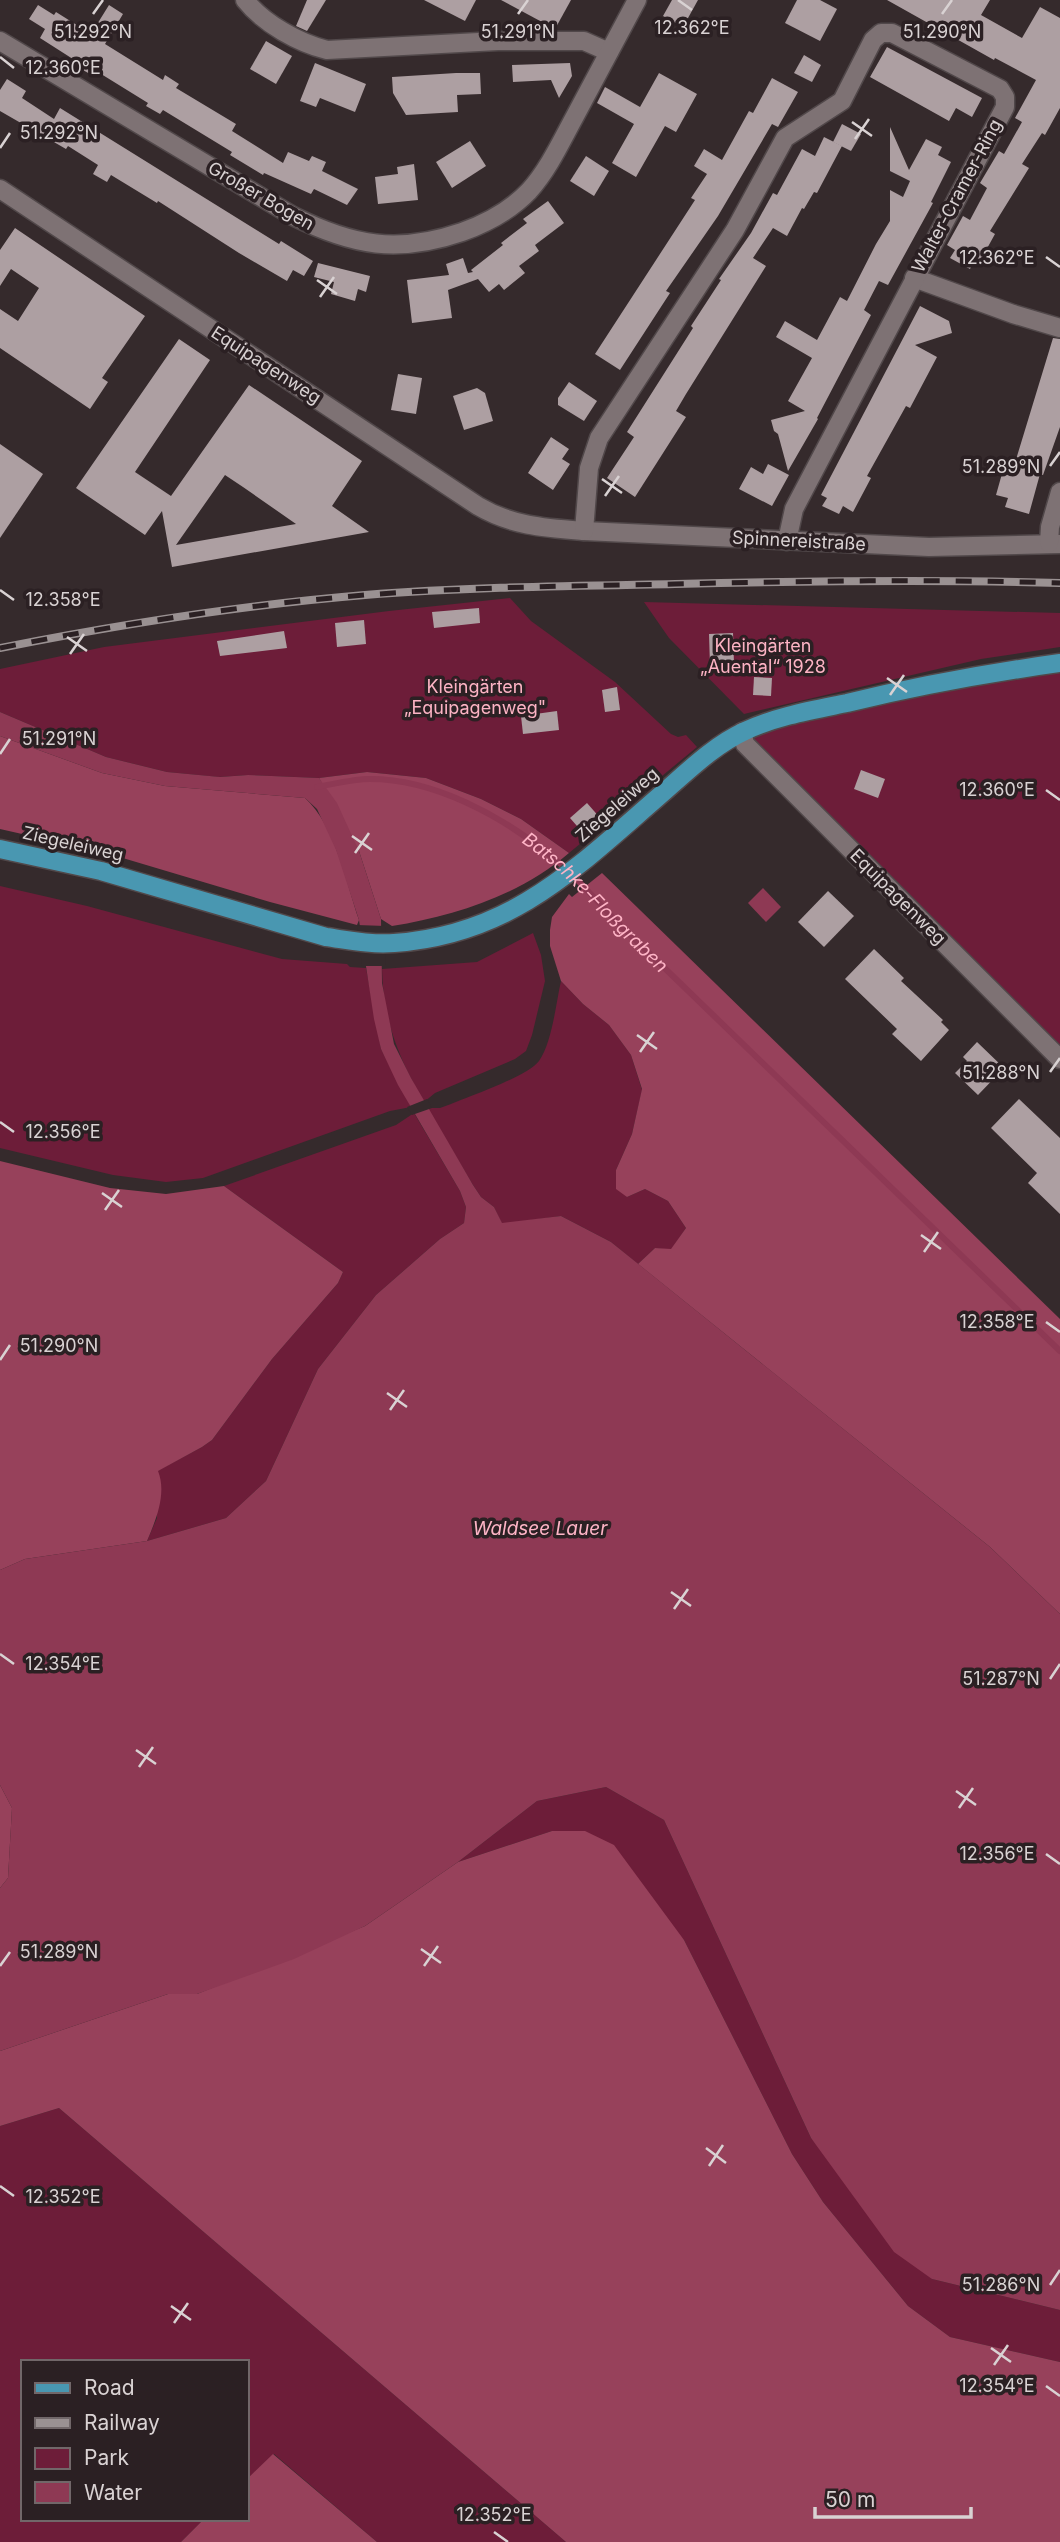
<svg xmlns="http://www.w3.org/2000/svg" width="1060" height="2542" font-family="Inter,sans-serif">
<style>
.green{fill:#6d1d39}
.forest{fill:#97415b}
.water{fill:#8e3954}
.pier{fill:#352a2c}
.lines{fill:none;stroke-linecap:round;stroke-linejoin:round}
.stream{stroke:#8e3954;stroke-width:6}
.building{fill:#ad9fa2;fill-rule:evenodd}
.minor-casing{stroke:#51484a;stroke-width:21}
.major-casing{stroke:#51484a;stroke-width:21}
.minor{stroke:#7e7274;stroke-width:18}
.major{stroke:#4997b1;stroke-width:18}
.rail-casing{stroke:#9a9192;stroke-width:8}
.rail{stroke:#2b2023;stroke-width:5;stroke-dasharray:16;stroke-linecap:butt}
.ticks{fill:none;stroke:#d9d2d3;stroke-width:2.5}
.labels{text-anchor:middle;stroke-width:7;stroke-linejoin:round;paint-order:stroke}
.street-label{font-size:18px;fill:#d9d2d3;stroke:#2b2023}
.park-label{font-size:18px;fill:#fdb3c4;stroke:#2b2023}
.water-label{font-size:19px;font-style:italic;fill:#feb4c6;stroke:#2b2023}
.ticks-label{font-size:18px;text-anchor:middle;fill:#d9d2d3;stroke:#2b2023;stroke-width:7;stroke-linejoin:round;paint-order:stroke}
</style>
<rect width="100%" height="100%" fill="#352a2c"/>
<g class="green">
<polygon points="510,598 531,621 615,682 671,734 678,737 686,735 697,747 569,853 521,819 481,799 426,778 367,772 319,778 248,775 219,777 167,772 106,757 0,712 0,669 104,647 389,611"/>
<polygon points="644,602 1060,613 1060,647 981,659 744,714 669,638"/>
<polygon points="1060,663 1060,1059 742,732"/>
<polygon points="0,886 87,906 282,959 347,964 350,967 366,968 381,1049 411,1107 390,1111 203,1178 166,1182 113,1175 0,1148"/>
<path d="M533,933l8,22 4,26 -13,54 -6,16 -11,8 -80,34 -11,9c-25,-43 -41,-82 -42,-133l95,-7z"/>
<path d="M561,981l22,23 26,21 22,30 11,35 -10,44 -16,36 11,27 18,-8 23,12 18,27 -15,22 -16,-2 -17,16 -27,-22 -50,-26 -59,8 -8,-17 -13,-10 -8,-12 -46,-77h13l11,-4c19,-8 77,-28 88,-43 13,-18 17,-58 22,-80z"/>
<polygon points="414,1113 460,1191 466,1207 464,1223 440,1239 376,1295 318,1369 266,1481 226,1518 147,1541 157,1518 157,1471 202,1447 212,1440 272,1359 338,1283 343,1272 224,1186 396,1125"/>
<polygon points="606,1787 664,1820 811,2138 932,2279 1060,2310 1060,2362 950,2337 908,2306 823,2202 792,2154 684,1940 552,1831 458,1862 537,1801"/>
<polygon points="59,2108 566,2542 377,2542 274,2454 247,2479 247,2362 23,2362 23,2519 204,2519 181,2542 0,2542 0,2126"/>
</g>
<g class="forest">
<path d="M0,736l102,37 63,13 140,12c30,27 41,84 54,122l-2,5 -87,-23 -164,-49 -106,-24z"/>
<path d="M367,772l59,6 55,21 40,20 48,34c-49,42 -114,63 -177,73l-11,-7 -22,-68 -40,-73z"/>
<polygon points="602,873 1060,1319 1060,1614 990,1547 638,1264 655,1248 671,1249 686,1228 668,1201 645,1189 627,1197 616,1189 616,1170 632,1134 642,1089 631,1055 609,1025 583,1004 561,981 550,946 550,930 552,917 569,894 572,897"/>
<path d="M0,1161l110,27 56,6 58,-8 119,86 -5,11 -66,76 -60,81 -10,7 -44,24c9,22 -2,49 -11,70l-122,18 -25,11z"/>
<polygon points="0,1785 12,1808 8,1878 0,1888"/>
<polygon points="552,1831 585,1831 614,1845 684,1940 792,2154 823,2202 908,2306 950,2337 1060,2362 1060,2542 566,2542 59,2108 0,2126 0,2051 168,1994 197,1994 365,1926 458,1862"/>
<polygon points="273,2454 377,2542 181,2542 204,2519 247,2519 247,2479"/>
</g>
<g class="water">
<polygon points="0,712 106,757 167,772 220,777 248,775 319,778 337,803 359,851 381,919 382,983 394,1044 411,1078 473,1185 481,1197 494,1207 502,1223 561,1216 611,1242 990,1547 1060,1614 1060,2310 932,2279 894,2252 811,2138 664,1820 606,1787 537,1801 458,1862 365,1926 294,1959 197,1994 168,1994 0,2051 0,1888 8,1878 12,1808 0,1785 0,1570 25,1559 147,1541 226,1518 266,1481 318,1369 376,1295 440,1239 464,1223 466,1207 460,1191 398,1085 381,1049 374,1019 359,920 336,850 317,809 305,798 165,786 102,773 0,736"/>
<polygon points="763,888 781,907 766,922 748,903"/>
</g>
<g class="pier">
<polygon points="357,925 385,926 386,966 362,966"/>
<polygon points="427,1099 432,1108 412,1115 407,1107"/>
</g>
<g class="lines">
<path class="stream" id="s1" d="M317,787c17,-3 36,-8 53,-8 64,0 132,37 181,77 23,18 44,43 65,65l444,430"/>
</g>
<g class="building">
<polygon points="307,0 326,0 307,31 296,26"/>
<polygon points="424,0 476,0 465,21"/>
<polygon points="501,0 571,0 555,29"/>
<polygon points="672,0 698,0 683,27 663,16"/>
<polygon points="797,0 820,0 837,9 820,41 785,23"/>
<polygon points="887,0 990,0 981,15 1022,38 1040,7 1060,18 1060,108 1045,135 1042,133 1022,164 1029,168 990,231 995,234 979,263 974,260 970,269 950,258 955,250 947,245 963,216 970,220 987,188 980,183 999,151 1004,154 1022,122 1015,118 1036,80 995,58 994,60"/>
<polygon points="38,5 54,15 56,12 91,34 109,5 123,14 105,44 163,80 165,75 179,84 176,88 236,124 232,131 283,163 288,152 309,161 312,156 326,162 322,171 358,189 347,205 314,189 311,194 264,173 263,175 230,155 232,152 163,110 160,114 146,106 148,103 93,69 90,74 74,65 76,61 40,38 45,29 29,19"/>
<polygon points="266,41 292,56 276,84 250,69"/>
<polygon points="887,47 982,98 972,117 956,108 949,121 870,77"/>
<polygon points="804,55 821,65 812,82 794,73"/>
<polygon points="315,63 366,84 355,112 320,98 316,107 300,101"/>
<polygon points="570,63 572,76 559,98 551,80 513,82 512,65"/>
<polygon points="456,73 480,73 481,94 457,95 458,112 406,115 393,93 392,77"/>
<polygon points="659,73 697,94 676,132 665,126 636,177 612,163 634,124 597,103 605,87 640,107"/>
<polygon points="772,78 798,92 778,127 772,124 718,216 666,291 670,293 620,370 595,354 695,200 691,198 707,174 694,166 704,149 722,160 749,111 753,113"/>
<polygon points="7,79 26,91 22,98 54,119 60,108 279,244 281,241 313,261 304,276 293,270 287,281 239,253 158,201 157,203 111,175 107,182 93,174 98,165 68,146 66,149 0,111 0,90"/>
<polygon points="842,124 861,134 851,151 833,142"/>
<polygon points="890,127 909,170 926,139 942,147 938,155 951,162 931,202 933,203 888,285 879,281 864,310 871,315 817,418 818,419 788,471 778,434 774,431 771,420 805,411 788,401 812,358 776,337 785,321 817,340 840,297 847,301 876,244 890,221 890,190 903,197 910,181 890,171"/>
<polygon points="824,137 842,146 817,193 814,192 804,209 802,208 787,236 773,228 753,258 766,266 686,394 676,411 686,417 635,497 607,478 634,437 627,432 693,328 691,326 721,280 719,279 751,233 773,193 777,195 802,149 815,156"/>
<polygon points="470,141 486,166 452,188 436,162"/>
<polygon points="586,156 609,171 594,196 570,181"/>
<polygon points="414,164 418,200 378,204 375,177 398,174 397,167"/>
<polygon points="548,201 564,223 535,245 539,251 519,266 525,273 504,290 499,284 489,292 478,279 448,290 452,318 412,323 407,280 449,275 446,264 463,258 468,273 473,272 471,270 503,245 501,243 527,223 523,219"/>
<polygon points="15,228 145,316 102,378 108,382 90,409 0,348 0,309 18,321 39,288 11,269 0,286 0,250"/>
<polygon points="318,263 370,276 366,292 358,289 355,301 331,294 334,282 314,277"/>
<polygon points="920,306 949,321 952,333 915,345 937,357 910,408 906,406 867,476 871,478 853,512 843,506 839,514 822,506 827,498 821,495"/>
<polygon points="1053,338 1060,339 1060,427 1043,475 1040,474 1029,514 1005,507 1008,498 996,495 1005,463 1014,466"/>
<path d="M179,339l31,21 -75,112 36,24 78,-111 113,76 -30,45 37,26 -197,35 -10,-56 -17,24 -69,-47zM225,475l18,12 53,37 -120,21z"/>
<polygon points="398,374 422,378 416,414 391,410"/>
<polygon points="569,382 597,401 584,421 558,405 558,398"/>
<polygon points="477,388 485,393 493,421 464,430 453,396"/>
<polygon points="551,437 569,449 562,459 570,464 553,490 528,473"/>
<polygon points="0,444 43,474 0,538"/>
<polygon points="768,464 789,475 772,506 739,489 751,467 763,474"/>
<polygon points="479,608 480,623 434,628 432,612"/>
<polygon points="364,620 366,644 337,647 335,623"/>
<polygon points="284,631 287,648 220,656 217,641"/>
<polygon points="733,633 734,665 710,666 709,634"/>
<polygon points="754,677 772,678 771,696 753,695"/>
<polygon points="617,687 620,710 605,712 602,690"/>
<polygon points="557,711 559,730 523,734 521,716"/>
<polygon points="861,770 885,779 878,798 854,789"/>
<polygon points="587,803 601,819 584,834 570,818"/>
<polygon points="828,891 854,916 824,947 798,922"/>
<polygon points="874,949 904,978 901,981 943,1020 941,1022 949,1030 921,1061 892,1034 897,1029 845,979"/>
<polygon points="977,1042 1004,1068 978,1095 955,1073 967,1061 963,1057"/>
<polygon points="1019,1099 1060,1138 1060,1214 1028,1183 1037,1173 991,1128"/>
</g>
<g class="lines">
<g class="minor-casing">
<g id="minor">
<path d="M245,0c19,24 54,43 82,50l171,-9h86l25,11"/>
<path d="M0,41l293,175c60,30 105,38 169,16 25,-9 48,-21 67,-41 19,-21 32,-49 45,-73 21,-39 42,-79 63,-118"/>
<path d="M0,189l478,317c34,20 67,22 106,25l345,16 131,-3"/>
<polyline points="914,278 1013,314 1060,328"/>
<polyline points="584,531 589,468 599,438 735,230 785,138 842,101 873,40 881,33 892,33 1000,89 1005,97 1005,107 794,509 787,541"/>
<polyline points="1049,543 1050,527 1060,492"/>
<polyline points="742,732 745,744 1060,1059"/>
</g>
</g>
<g class="major-casing">
<path id="major" d="M0,849l101,22 225,66c22,3 45,8 68,6 116,-8 180,-73 263,-145 27,-23 55,-52 88,-67 32,-15 68,-21 102,-28 70,-17 141,-30 213,-40"/>
</g>
<use href="#minor" class="minor"/>
<use href="#major" class="major"/>
<g class="rail-casing">
<path id="rail" d="M0,648c121,-24 242,-43 365,-53 103,-8 206,-9 310,-11 129,-3 256,-5 385,-1"/>
</g>
<use href="#rail" class="rail"/>
</g>
<path class="ticks" d="M678,0l14,10M93,14l10,-14M518,14l10,-14M942,14l10,-14M0,57l14,11M852,122l20,14M855,139l14,-20M0,148l10,-15M1046,257l14,10M317,280l20,14M320,297l14,-20M1050,466l10,-14M602,479l20,14M605,496l14,-20M0,590l14,10M67,637l20,14M70,654l14,-20M887,678l20,14M890,695l14,-20M0,754l10,-15M1046,790l14,10M352,836l20,14M355,853l14,-20M637,1035l20,14M640,1052l14,-20M1050,1072l10,-14M0,1122l14,10M102,1193l20,14M105,1210l14,-20M921,1235l20,14M924,1252l14,-20M1046,1322l14,10M0,1360l10,-15M387,1393l20,14M390,1410l14,-20M671,1592l20,14M674,1609l14,-20M0,1654l14,10M1050,1679l10,-15M136,1750l20,14M139,1767l14,-20M956,1791l20,14M959,1808l14,-20M1046,1854l14,10M421,1949l20,14M0,1966l10,-14M424,1966l14,-20M706,2148l20,15M709,2166l14,-21M0,2186l14,10M1050,2285l10,-15M171,2306l20,14M174,2323l14,-20M991,2348l20,14M994,2365l14,-20M1046,2386l14,10M494,2532l14,10"/>
<g class="labels">
<g class="street-label">
<text transform="translate(261 196) rotate(30)" y="6">Großer Bogen</text>
<text transform="translate(957 196) rotate(-62)" y="6">Walter-Cramer-Ring</text>
<text transform="translate(266 365) rotate(33)" y="6">Equipagenweg</text>
<text transform="translate(799 541) rotate(3)" y="6">Spinnereistraße</text>
<text transform="translate(617 805) rotate(-41)" y="6">Ziegeleiweg</text>
<text transform="translate(73 844) rotate(13)" y="6">Ziegeleiweg</text>
<text transform="translate(898 897) rotate(45)" y="6">Equipagenweg</text>
</g>
<g class="park-label">
<text x="763" y="652">Kleingärten<tspan x="763" dy="21">„Auental“ 1928</tspan></text>
<text x="475" y="693">Kleingärten<tspan x="475" dy="21">„Equipagenweg"</tspan></text>
</g>
<g class="water-label">
<text dy="7" stroke="none"><textPath href="#s1" startOffset="318">Batschke‐Floßgraben</textPath></text>
<text x="540" y="1535">Waldsee Lauer</text>
</g>
</g>
<g class="ticks-label">
<text x="692" y="34">12.362°E</text>
<text x="93" y="38">51.292°N</text>
<text x="518" y="38">51.291°N</text>
<text x="942" y="38">51.290°N</text>
<text x="63" y="74">12.360°E</text>
<text x="59" y="139">51.292°N</text>
<text x="997" y="264">12.362°E</text>
<text x="1001" y="473">51.289°N</text>
<text x="63" y="606">12.358°E</text>
<text x="59" y="745">51.291°N</text>
<text x="997" y="796">12.360°E</text>
<text x="1001" y="1079">51.288°N</text>
<text x="63" y="1138">12.356°E</text>
<text x="997" y="1328">12.358°E</text>
<text x="59" y="1352">51.290°N</text>
<text x="63" y="1670">12.354°E</text>
<text x="1001" y="1685">51.287°N</text>
<text x="997" y="1860">12.356°E</text>
<text x="59" y="1958">51.289°N</text>
<text x="63" y="2203">12.352°E</text>
<text x="1001" y="2291">51.286°N</text>
<text x="997" y="2392">12.354°E</text>
<text x="494" y="2521">12.352°E</text>
</g>
<rect x="21" y="2360" width="228" height="161" fill="#2b2023" stroke="#716769" stroke-width="2"/>
<rect x="35" y="2383" width="35" height="10" fill="#4997b1" stroke="#716769" stroke-width="2"/>
<text x="84" y="2395" font-size="21" fill="#d9d2d3">Road</text>
<rect x="35" y="2418" width="35" height="10" fill="#9a9192" stroke="#716769" stroke-width="2"/>
<text x="84" y="2430" font-size="21" fill="#d9d2d3">Railway</text>
<rect x="35" y="2448" width="35" height="21" fill="#6d1d39" stroke="#716769" stroke-width="2"/>
<text x="84" y="2465" font-size="21" fill="#d9d2d3">Park</text>
<rect x="35" y="2482" width="35" height="21" fill="#8e3954" stroke="#716769" stroke-width="2"/>
<text x="84" y="2500" font-size="21" fill="#d9d2d3">Water</text>
<path d="M815 2507v10h156v-10" fill="none" stroke="#d9d2d3" stroke-width="3.5"/>
<text x="825" y="2507" font-size="21" fill="#d9d2d3" stroke="#2b2023" stroke-width="5" paint-order="stroke">50 m</text>
</svg>
